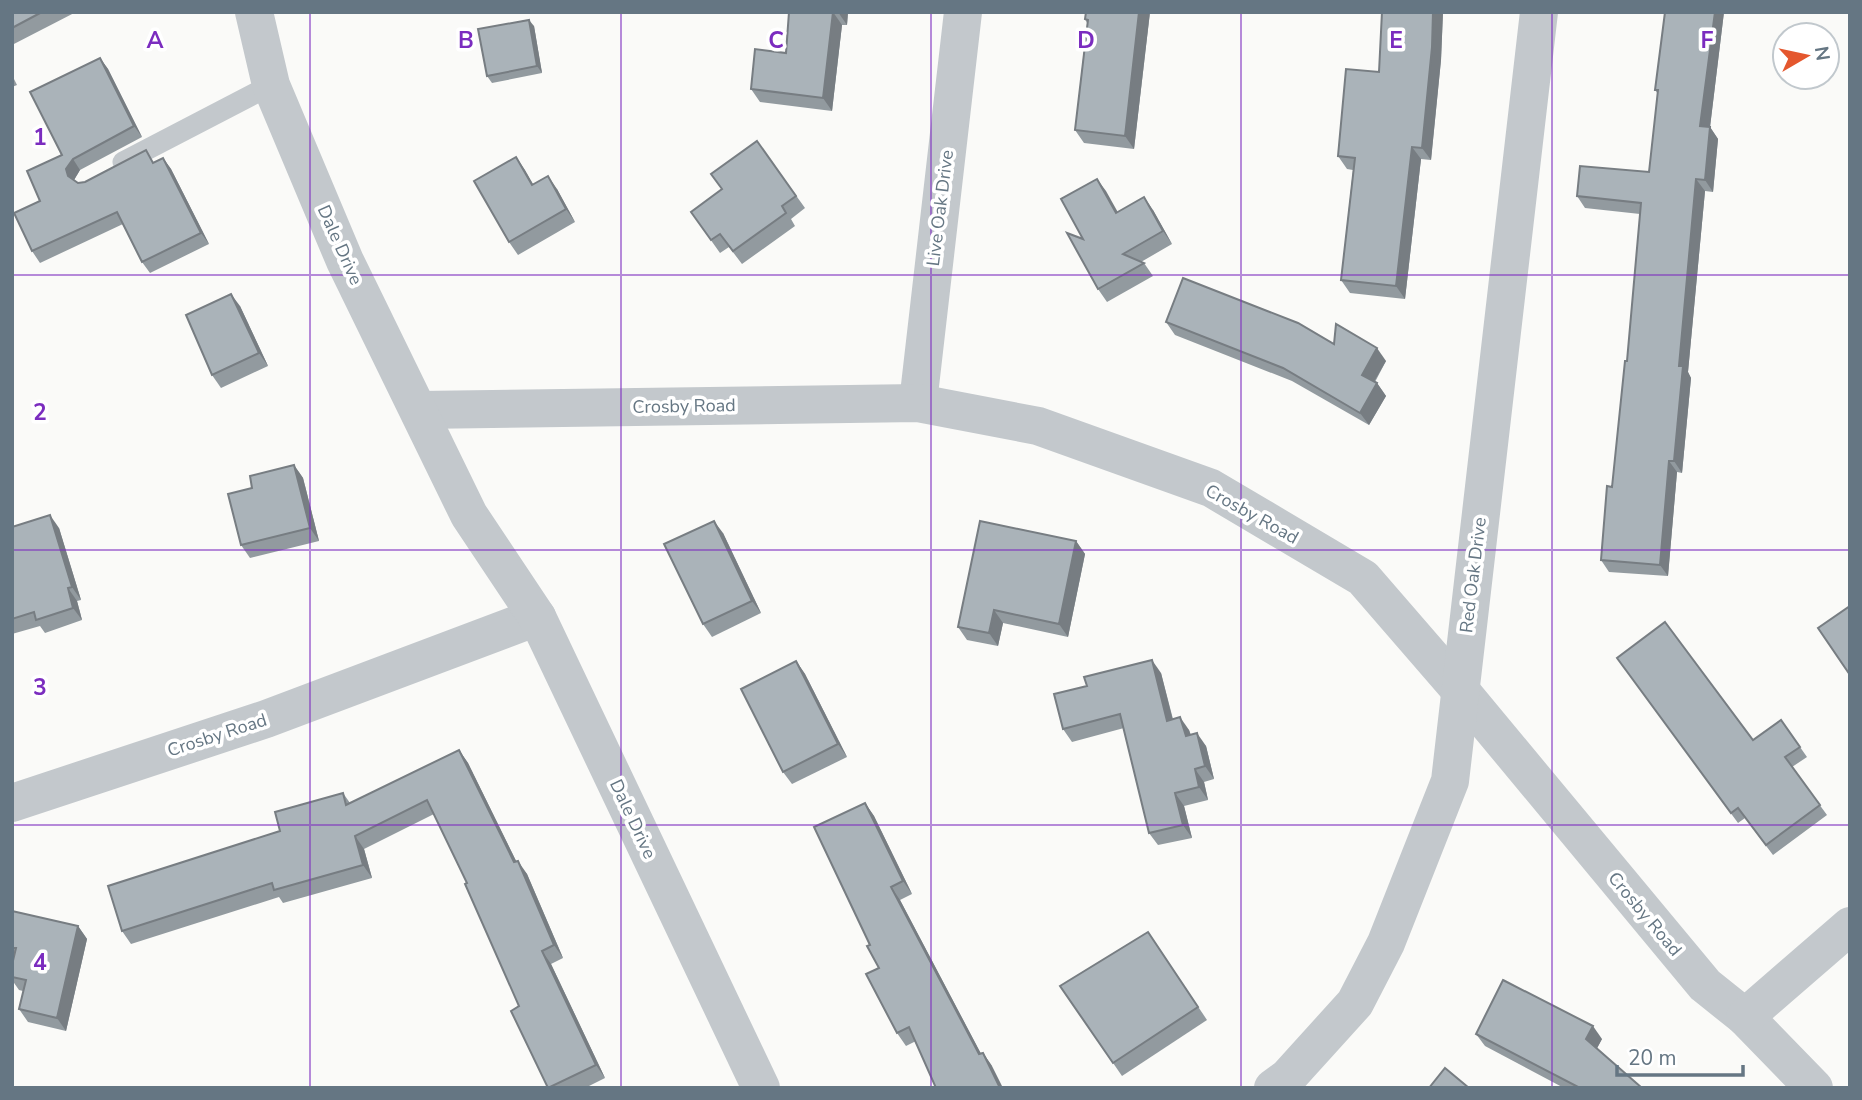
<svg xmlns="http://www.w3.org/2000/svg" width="1862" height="1100" font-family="'Nunito Sans',sans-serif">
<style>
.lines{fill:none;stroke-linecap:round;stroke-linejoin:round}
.service{stroke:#c3c8cc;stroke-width:21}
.minor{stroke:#c3c8cc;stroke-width:38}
.tertiary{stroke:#c3c8cc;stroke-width:38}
.wall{fill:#929a9f}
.shaded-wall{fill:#777d82}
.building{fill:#aab3b9;stroke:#777d82;stroke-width:2}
.grid{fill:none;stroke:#7b2cbf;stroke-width:2;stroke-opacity:0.55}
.labels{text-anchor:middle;stroke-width:7;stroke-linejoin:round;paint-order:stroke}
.street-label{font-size:18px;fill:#657683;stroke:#fff}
.grid-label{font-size:23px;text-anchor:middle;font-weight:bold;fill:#7b2cbf;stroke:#fff;stroke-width:7;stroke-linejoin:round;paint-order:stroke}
</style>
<rect width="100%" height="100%" fill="#fafaf8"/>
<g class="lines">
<polyline class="service" points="123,162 271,85"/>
<g class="minor">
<polyline points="918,403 963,12"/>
<polyline points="420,410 918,403 1038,426 1211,488 1363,578 1460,690 1705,985 1745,1017 1814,1088"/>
<polyline points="12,803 266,719 537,617"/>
<polyline points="1745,1017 1850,926"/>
<polyline points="1273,1088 1288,1077 1355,1003 1386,943 1450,781 1539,12"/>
</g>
<polyline class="tertiary" points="254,12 271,85 345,261 469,515 537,617 761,1088"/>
</g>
<g class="wall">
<polygon points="12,12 76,12 12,45"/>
<polygon points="789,12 848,12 847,25 842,25 832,111 760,102 751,89 786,53"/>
<polygon points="1086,12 1150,12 1134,149 1084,143 1075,130 1087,23 1085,19"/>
<polygon points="1382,12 1443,12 1441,60 1431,160 1421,159 1405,299 1350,293 1341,280 1353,170 1347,169 1338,156 1379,72"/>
<polygon points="1665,12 1724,12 1710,127 1718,139 1713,192 1705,191 1688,372 1691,378 1682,473 1677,472 1668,576 1609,572 1601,560 1612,487 1627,361 1640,214 1585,208 1577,196 1649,172 1658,94 1655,90"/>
<polygon points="534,26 542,73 492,83 487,76"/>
<polygon points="100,58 108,69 142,137 80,170 74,180 78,183 85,182 155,162 163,158 171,169 209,244 150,273 142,262 123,224 40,263 32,251 40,201 62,155"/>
<polygon points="12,75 17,85 12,87"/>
<polygon points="757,141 805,208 791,219 795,226 742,264 729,247 720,253 691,212 722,189"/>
<polygon points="516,157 533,185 557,189 575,222 518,255 509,242"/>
<polygon points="1097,179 1117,212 1153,210 1172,244 1141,262 1144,263 1153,276 1107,302 1098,289 1083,239"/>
<polygon points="240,306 268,366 221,388 212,375"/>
<polygon points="1166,322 1334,344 1386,361 1375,382 1377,383 1386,396 1369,425 1292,381 1175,335"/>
<polygon points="294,465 303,478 319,541 250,558 241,545 252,488"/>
<polygon points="12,527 59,528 81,600 77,601 82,620 45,633 40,626 12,634"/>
<polygon points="723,533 761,613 712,637 703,624"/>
<polygon points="1076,541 1085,554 1068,637 1003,623 998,646 967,640 958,627"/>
<polygon points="1617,658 1753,740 1781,720 1807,757 1792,767 1827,815 1773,855 1745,818 1738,823"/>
<polygon points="796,661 805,674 847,757 792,784 783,772"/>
<polygon points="1161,673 1173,719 1189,730 1191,735 1206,746 1214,779 1204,782 1208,800 1184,806 1192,838 1158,845 1149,833 1124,728 1072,742 1063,729"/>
<polygon points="459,750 468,763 516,861 527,874 563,958 551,964 605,1078 585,1088 548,1088 519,1006 467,883 434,814 364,849 372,878 283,903 279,897 131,944 122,931 280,831 343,793 350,803"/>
<polygon points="865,803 874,816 912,894 900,900 981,1054 983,1053 992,1066 916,1041 906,1046 897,1033 879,968 870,945"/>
<polygon points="12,911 78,926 87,939 66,1031 28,1022 19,1009 23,991 19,990 12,980 12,965 14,959 12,958"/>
<polygon points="1148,932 1207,1020 1122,1076 1060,986"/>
<polygon points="1476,1034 1602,1039 1597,1048 1642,1088 1564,1088 1485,1046"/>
</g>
<g class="shaded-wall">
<polygon points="833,12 842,25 832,111 823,98"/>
<polygon points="838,12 848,12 847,25"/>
<polygon points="1139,12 1150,12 1134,149 1125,136"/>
<polygon points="1433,12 1443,12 1441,60 1431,160 1422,148"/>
<polygon points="1715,12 1724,12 1710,127 1718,139 1713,192 1705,180 1700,126"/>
<polygon points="529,20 534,26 542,73 537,66"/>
<polygon points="100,58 108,69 142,137 134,126"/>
<polygon points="1412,147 1421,159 1405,299 1396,286"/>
<polygon points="516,157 525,170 541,198 532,185"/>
<polygon points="163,158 171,169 209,244 201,233"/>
<polygon points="73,159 80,170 74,180 68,176 66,169"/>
<polygon points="548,176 557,189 575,222 566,209"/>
<polygon points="1097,179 1106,191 1125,225 1116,213"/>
<polygon points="1696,179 1705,191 1688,372 1691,378 1682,473 1674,461 1679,366"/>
<polygon points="1144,197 1153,210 1172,244 1163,231"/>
<polygon points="231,294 240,306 268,366 259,353"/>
<polygon points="1377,348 1386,361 1371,387 1362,375"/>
<polygon points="1377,383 1386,396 1369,425 1360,413"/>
<polygon points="1669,461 1677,472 1668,576 1660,565"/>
<polygon points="294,465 303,478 319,541 310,528"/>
<polygon points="50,515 59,528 81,600 72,587"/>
<polygon points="714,521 723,533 761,613 752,601"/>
<polygon points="1076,541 1085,554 1068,637 1059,624"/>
<polygon points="68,588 77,601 82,620 73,608"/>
<polygon points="994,610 1003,623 998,646 989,633"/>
<polygon points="1152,660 1161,673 1176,733 1167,721"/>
<polygon points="796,661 805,674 847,757 838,744"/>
<polygon points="1180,717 1189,730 1195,749 1186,736"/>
<polygon points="1197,733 1206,746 1214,779 1205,766"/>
<polygon points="459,750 468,763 523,875 514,862"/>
<polygon points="1195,769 1204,782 1208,800 1199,787"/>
<polygon points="1175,793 1184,806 1192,838 1183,825"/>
<polygon points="865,803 874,816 912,894 903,881"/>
<polygon points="355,836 364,849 372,878 363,865"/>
<polygon points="518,861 527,874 563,958 554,945"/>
<polygon points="891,887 900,900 988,1067 979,1054"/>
<polygon points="78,926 87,939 66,1031 57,1018"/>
<polygon points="542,951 551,964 605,1078 596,1065"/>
<polygon points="1593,1026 1602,1039 1595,1052 1586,1039"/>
<polygon points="983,1053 992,1066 1003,1088 1000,1088"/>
</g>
<g class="building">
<polygon points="12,12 42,12 12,28"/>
<polygon points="789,12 833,12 823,98 751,89 755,49 786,53"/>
<polygon points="1086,12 1139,12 1125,136 1075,130 1088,20 1085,19"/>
<polygon points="1382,12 1433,12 1432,47 1422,148 1412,147 1396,286 1341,280 1355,158 1338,156 1346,69 1379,72"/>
<polygon points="1665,12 1715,12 1700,126 1710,127 1705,180 1696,179 1679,366 1683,366 1674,461 1669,461 1660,565 1601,560 1607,486 1612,487 1625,361 1627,361 1641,203 1577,196 1580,166 1649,172 1658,90 1655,90"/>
<polygon points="529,20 537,66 487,76 478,29"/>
<polygon points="100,58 134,126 73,159 66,169 68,176 78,183 85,182 146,150 153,163 163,158 201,233 142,262 117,212 32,251 14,213 40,201 27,171 62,155 30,92"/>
<polygon points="757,141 796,196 782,206 786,213 733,251 720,234 711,240 691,212 722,189 711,174"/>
<polygon points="516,157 532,185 548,176 566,209 509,242 474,181"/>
<polygon points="1097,179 1116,213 1144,197 1163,231 1123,254 1144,263 1098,289 1067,233 1083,239 1061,199"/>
<polygon points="1183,278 1298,323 1334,344 1336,324 1377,348 1362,375 1377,383 1360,413 1283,368 1166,322"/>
<polygon points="231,294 259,353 212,375 186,315"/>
<polygon points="294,465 310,528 241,545 228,494 252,488 250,476"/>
<polygon points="50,515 72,587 68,588 73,608 36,620 34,612 12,619 12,527"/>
<polygon points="714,521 752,601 703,624 664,544"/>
<polygon points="980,521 1076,541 1059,624 994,610 989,633 958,627"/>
<polygon points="1850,606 1850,675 1818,628"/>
<polygon points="1665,622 1753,740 1781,720 1800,747 1785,757 1820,805 1766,845 1738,808 1731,813 1617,658"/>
<polygon points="1152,660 1167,721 1180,717 1186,736 1197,733 1205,766 1195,769 1199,787 1175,793 1183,825 1149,833 1120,714 1063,729 1054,694 1087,686 1084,677"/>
<polygon points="796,661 838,744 783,772 741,689"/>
<polygon points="459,750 514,862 518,861 554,945 542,951 596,1065 548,1088 511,1011 519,1006 465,884 467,883 427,800 355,836 363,865 274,890 272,883 122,931 108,886 280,831 275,812 343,793 346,805"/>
<polygon points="865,803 903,881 891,887 979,1054 983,1053 1000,1088 936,1088 909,1027 897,1033 866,974 879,968 867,946 870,945 814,827"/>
<polygon points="12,911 78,926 57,1018 19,1009 26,980 12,977 12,965 16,948 12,948"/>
<polygon points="1148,932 1198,1007 1113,1063 1060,986"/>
<polygon points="1503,980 1593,1026 1586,1039 1642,1088 1580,1088 1476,1034"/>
<polygon points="1445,1068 1469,1088 1429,1088"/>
</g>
<path class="grid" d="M310,12v1076M621,12v1076M931,12v1076M1241,12v1076M1552,12v1076M12,275h1838M12,550h1838M12,825h1838"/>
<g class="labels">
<g class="street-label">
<text transform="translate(940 208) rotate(-83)" y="6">Live Oak Drive</text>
<text transform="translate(340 245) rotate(66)" y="6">Dale Drive</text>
<text transform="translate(684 406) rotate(-1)" y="6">Crosby Road</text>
<text transform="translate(1252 514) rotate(29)" y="6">Crosby Road</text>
<text transform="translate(1473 575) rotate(-83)" y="6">Red Oak Drive</text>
<text transform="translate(217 735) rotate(-18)" y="6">Crosby Road</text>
<text transform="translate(633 819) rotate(65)" y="6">Dale Drive</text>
<text transform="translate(1645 914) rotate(50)" y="6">Crosby Road</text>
</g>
</g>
<g class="grid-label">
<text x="155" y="48">A</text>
<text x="466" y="48">B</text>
<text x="776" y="48">C</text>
<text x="1086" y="48">D</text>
<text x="1396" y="48">E</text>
<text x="1707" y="48">F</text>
<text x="40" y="145">1</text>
<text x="40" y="420">2</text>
<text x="40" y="695">3</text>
<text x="40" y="970">4</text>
</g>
<rect width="1862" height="1100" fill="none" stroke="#657683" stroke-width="28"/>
<g transform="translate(1806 56) rotate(81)"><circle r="33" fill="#ffffff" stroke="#c1c8cd" stroke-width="2"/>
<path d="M0-5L12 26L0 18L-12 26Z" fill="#e4572e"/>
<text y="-10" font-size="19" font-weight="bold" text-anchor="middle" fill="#657683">N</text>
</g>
<path d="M1617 1065v10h126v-10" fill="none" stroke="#657683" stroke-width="3.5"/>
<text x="1628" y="1065" font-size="21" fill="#657683" stroke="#ffffff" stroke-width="5" paint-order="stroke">20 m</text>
</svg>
